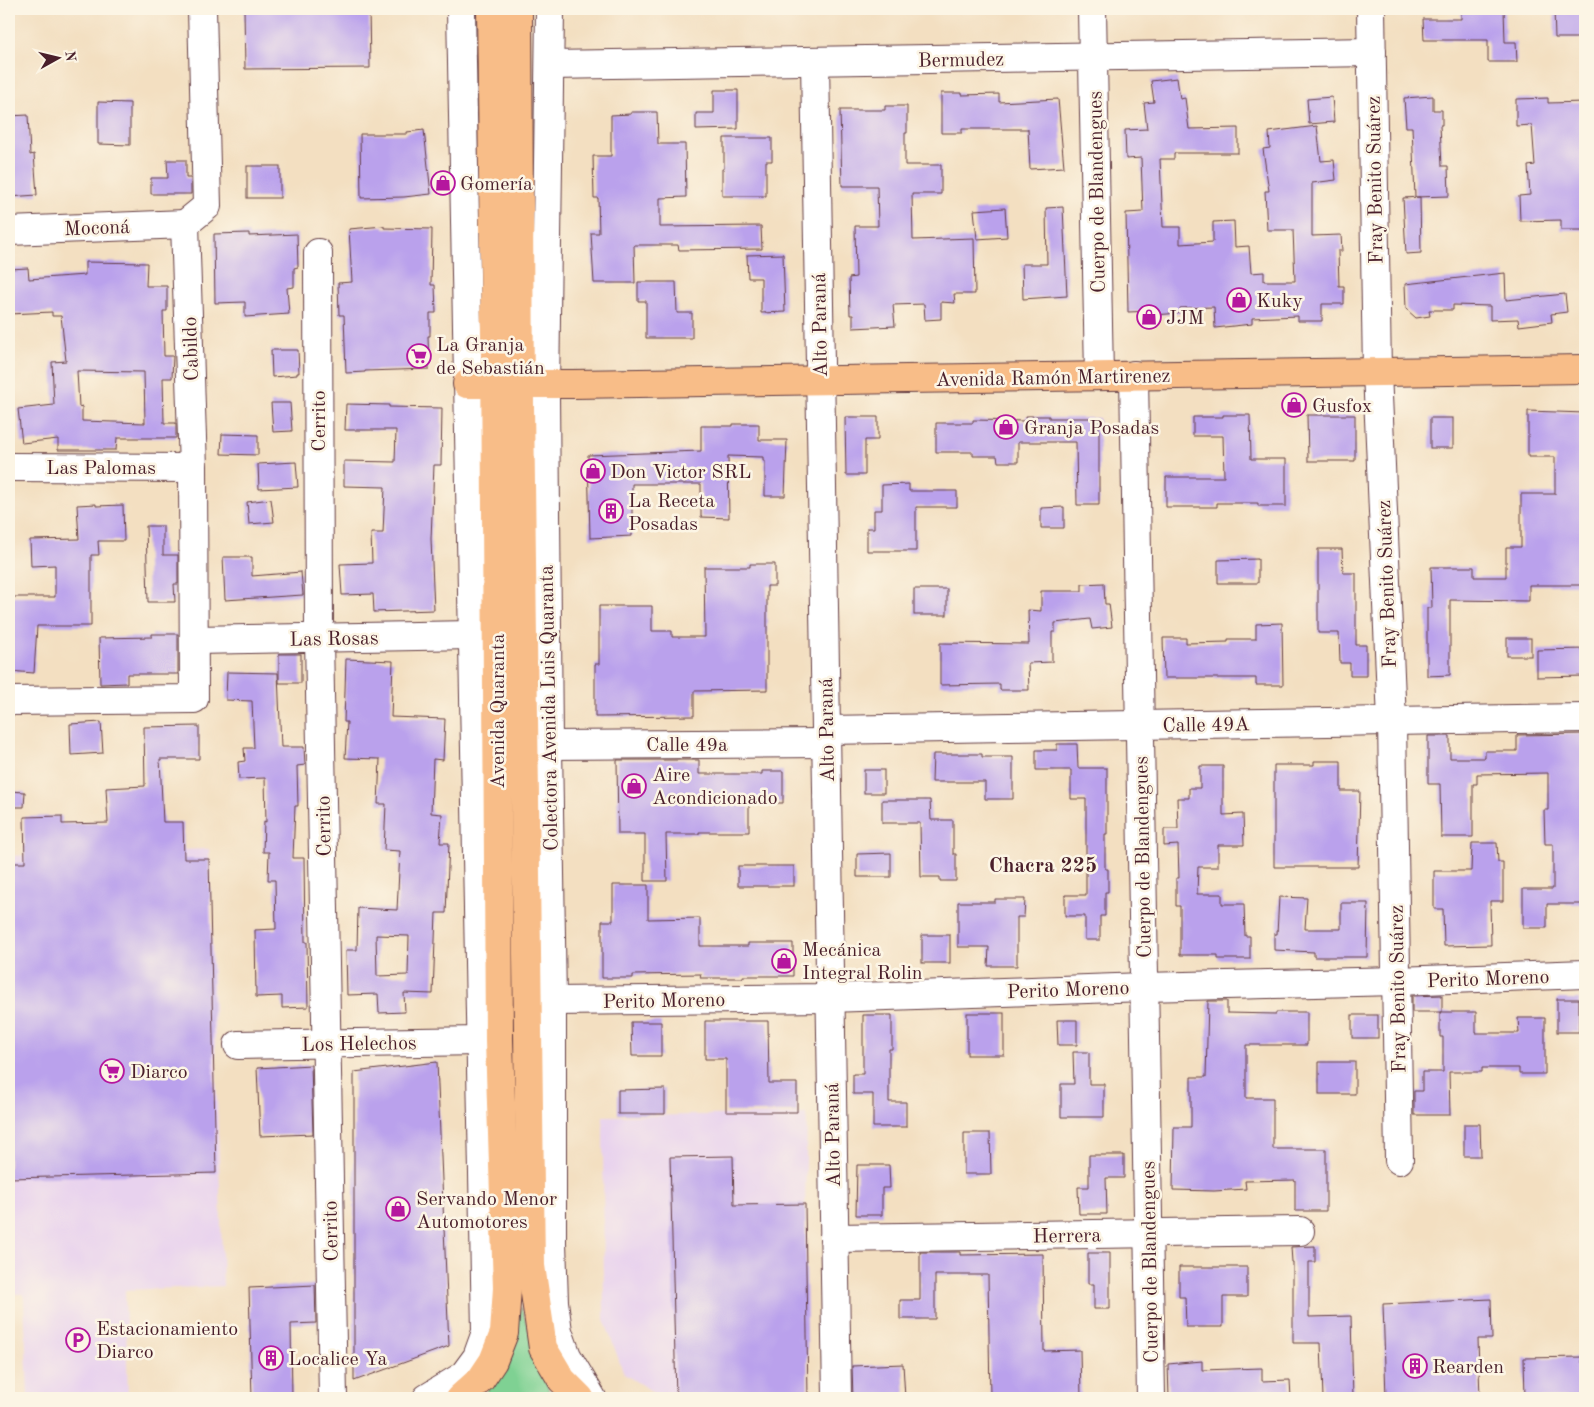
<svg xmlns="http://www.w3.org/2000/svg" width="1594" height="1407" font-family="'Old Standard TT',serif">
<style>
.built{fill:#e8d2ee}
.green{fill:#7fd193;stroke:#64785f}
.building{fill:#baa1ec;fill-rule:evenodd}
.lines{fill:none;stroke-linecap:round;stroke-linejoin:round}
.minor-casing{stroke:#633c42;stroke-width:30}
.major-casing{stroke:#633c42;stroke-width:30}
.highway-casing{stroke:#633c42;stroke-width:30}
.minor{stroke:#fff;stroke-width:28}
.major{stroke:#f8bd88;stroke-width:28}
.highway{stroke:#f8bd88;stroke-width:28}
.labels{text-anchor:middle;stroke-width:5;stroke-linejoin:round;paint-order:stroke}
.street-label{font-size:20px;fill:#4a1f2b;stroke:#fcf5e5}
.poi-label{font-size:20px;fill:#4a1f2b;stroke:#fcf5e5;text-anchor:start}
.neighbourhood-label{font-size:21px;font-weight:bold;fill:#4a1f2b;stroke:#fcf5e5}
</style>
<rect width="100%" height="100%" fill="#fcf5e5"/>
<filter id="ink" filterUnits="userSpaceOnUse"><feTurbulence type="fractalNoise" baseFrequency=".02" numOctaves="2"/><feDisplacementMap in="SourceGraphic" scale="10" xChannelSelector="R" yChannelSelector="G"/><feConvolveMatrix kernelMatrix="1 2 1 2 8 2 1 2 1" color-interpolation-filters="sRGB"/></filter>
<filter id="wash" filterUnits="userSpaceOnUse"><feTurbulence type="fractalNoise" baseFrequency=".0096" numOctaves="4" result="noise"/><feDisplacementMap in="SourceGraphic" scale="20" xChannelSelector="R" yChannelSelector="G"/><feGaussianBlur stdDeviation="1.12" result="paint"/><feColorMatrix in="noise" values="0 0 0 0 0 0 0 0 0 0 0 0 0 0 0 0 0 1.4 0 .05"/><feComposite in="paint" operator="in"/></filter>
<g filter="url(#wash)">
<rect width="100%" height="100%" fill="#f3dfc1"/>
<g class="built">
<polygon points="209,849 223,1286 125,1290 128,1398 28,1398 24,1294 9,1294 9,856"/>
<polygon points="807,1114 805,1205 807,1322 775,1322 752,1339 753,1398 663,1398 624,1374 604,1319 603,1116"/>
</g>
<polygon class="green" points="521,1307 551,1397 485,1397"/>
<g id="blocks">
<g class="building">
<polygon points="244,9 369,9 370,68 245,69"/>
<polygon points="1461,9 1504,9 1505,42 1516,42 1517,62 1488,62 1488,40 1424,40 1423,19 1461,19"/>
<polygon points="1554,9 1585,9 1585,38 1555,38"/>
<polygon points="1177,78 1180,99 1185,98 1189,129 1238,128 1238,153 1174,153 1174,159 1160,159 1163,227 1180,227 1180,244 1213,242 1213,222 1234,221 1235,247 1249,246 1251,273 1264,272 1264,281 1295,281 1293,230 1267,230 1265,191 1269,191 1263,149 1270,148 1269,132 1317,126 1321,161 1334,160 1336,180 1312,183 1312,236 1341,235 1342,251 1338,251 1339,286 1344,286 1344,304 1322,304 1322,321 1298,321 1298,316 1252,318 1252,324 1215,328 1214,307 1180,308 1181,313 1154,315 1153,311 1128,312 1126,213 1143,212 1141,158 1126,159 1125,130 1147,129 1144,103 1154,102 1151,81"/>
<polygon points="714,90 738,90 738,129 696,130 696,113 714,113"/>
<polygon points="941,93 962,93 962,95 999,94 999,102 1058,99 1064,167 1030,169 1028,129 962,129 962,133 941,133"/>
<polygon points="1433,96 1433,110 1442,110 1442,125 1440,125 1442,166 1448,166 1449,196 1415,197 1412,127 1406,127 1404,98"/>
<polygon points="1332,97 1334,122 1309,124 1307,99"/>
<polygon points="1548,98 1548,103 1585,102 1585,230 1561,230 1561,220 1520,221 1519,196 1530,195 1528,166 1535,165 1532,125 1516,126 1516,99"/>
<polygon points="98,102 130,103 130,145 98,144"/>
<polygon points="885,106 907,106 907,133 905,133 905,165 941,165 941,194 912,194 913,240 974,238 975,294 954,294 955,303 941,302 941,319 925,320 924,304 893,305 895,326 853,328 853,315 850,315 849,278 856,277 855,226 878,226 877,186 842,186 840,110 885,110"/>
<polygon points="631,112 657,112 658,144 685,144 686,197 660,198 660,227 761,226 762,249 679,250 678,245 634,245 635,283 594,283 591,233 599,233 598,198 594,198 593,156 611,156 611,115 631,114"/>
<polygon points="28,115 30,155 34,154 37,195 9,197 9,116"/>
<polygon points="424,130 431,194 404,197 361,198 360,134 407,134 407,132"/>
<polygon points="724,138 772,138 772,161 766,161 766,196 722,196 722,169 724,169"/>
<polygon points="167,160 186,160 186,178 191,178 191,194 151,194 151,178 168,178"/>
<rect x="247" y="166" width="33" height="32"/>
<polygon points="1420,197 1421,253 1406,254 1403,198"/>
<polygon points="1063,207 1067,296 1023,299 1022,264 1047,264 1046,208"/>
<polygon points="1005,208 1007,237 977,239 974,210"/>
<polygon points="384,226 384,228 432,229 431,285 435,285 436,313 430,313 430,336 428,336 429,369 365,371 365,372 346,373 344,315 339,315 338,283 352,282 349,229"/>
<polygon points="249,233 249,236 297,234 298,267 294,268 294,287 287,288 289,314 245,317 245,302 215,303 214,234"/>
<polygon points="783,254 785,312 761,313 761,278 748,278 747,255"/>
<path d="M85,262l62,1 -1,23h21v25h-4l1,45h9l-1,22h-9l1,45h12v15h-59l-1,12h-58v-11l-36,4 -4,-34 36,-4 -2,-43 14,-1 -5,-45h-9v-4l-43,2v-45l19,-1 1,11 56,-4zM77,371l67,1 1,51 -63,-2v-15l-3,1z"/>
<polygon points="1505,273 1506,300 1565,294 1567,312 1551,314 1552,322 1519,326 1518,319 1490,320 1490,306 1453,305 1453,310 1429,310 1430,316 1416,318 1406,309 1405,284"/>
<polygon points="638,282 676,282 677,313 692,313 692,338 646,338 646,301 638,301"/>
<polygon points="271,350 298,350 299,373 297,373 297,375 272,377"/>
<polygon points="271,403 290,403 292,431 273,432"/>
<polygon points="346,404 389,405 389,407 442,408 441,465 434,465 431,539 434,610 374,612 373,594 342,595 340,564 372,563 371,533 383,533 385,487 344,486 344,461 395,462 396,430 345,430"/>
<polygon points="1528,411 1585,413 1585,585 1529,585 1529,601 1450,600 1450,675 1427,676 1427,608 1432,608 1431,567 1474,567 1474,577 1506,577 1506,547 1521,547 1521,494 1555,494 1555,457 1528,457"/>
<polygon points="1223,415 1250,415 1251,459 1286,459 1286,506 1258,506 1258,503 1217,503 1217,507 1166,507 1166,477 1224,477 1223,436 1193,436 1193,417 1223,417"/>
<polygon points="1307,415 1355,415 1355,461 1308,461"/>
<polygon points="1026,416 1049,416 1049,418 1099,418 1099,505 1077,505 1076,442 1018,442 1018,462 998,462 997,456 973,456 973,452 936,452 936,423 973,423 973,420 1026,421"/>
<polygon points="845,417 878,417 878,440 865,440 865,475 846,475"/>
<rect x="1430" y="418" width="23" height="30"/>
<polygon points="733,424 759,424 759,440 787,440 785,496 765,496 765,461 763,461 763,457 728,456 729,518 701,517 701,484 632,484 632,536 590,538 588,455 701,451 701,426 733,426"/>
<polygon points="222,434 258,435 258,455 221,454"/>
<polygon points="296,462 298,487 259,489 258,464"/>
<polygon points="909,484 909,491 957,491 957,507 916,507 916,551 867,551 867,528 874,528 874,510 882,510 882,485"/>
<polygon points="271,499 274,522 249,524 247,502"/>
<polygon points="96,504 96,506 123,505 124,541 98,541 99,555 91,555 91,626 37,626 34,673 9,671 12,618 9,618 9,597 55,597 55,565 31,566 30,540 79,539 77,505"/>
<polygon points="1064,507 1064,528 1041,528 1041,508"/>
<polygon points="146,526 163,526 163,555 178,555 178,584 174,584 175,602 148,602"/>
<polygon points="1318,549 1342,549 1343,573 1356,573 1356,645 1366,645 1366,676 1350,676 1350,663 1340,663 1339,633 1318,633"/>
<polygon points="223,557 252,557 252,576 301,572 303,595 225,600"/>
<polygon points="1258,559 1258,583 1218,583 1218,560"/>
<polygon points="750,564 775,564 775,586 767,586 767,690 694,691 694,716 595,717 595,664 599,664 599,606 652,606 652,631 672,631 672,637 705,637 704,567 750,567"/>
<polygon points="1104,583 1105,604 1109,604 1112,627 1092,629 1090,619 1055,623 1055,632 1052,632 1052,662 1028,663 1029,690 1000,690 1000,684 940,685 940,643 1029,644 1028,610 1041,611 1041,591 1082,591 1082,584"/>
<rect x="914" y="589" width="33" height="26"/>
<polygon points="1282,623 1283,685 1256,685 1256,678 1164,678 1163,638 1186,638 1186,643 1228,642 1228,639 1256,639 1256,624"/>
<polygon points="152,634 178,634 178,674 127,674 127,683 100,684 99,638 152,637"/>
<rect x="1507" y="638" width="24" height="18"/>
<polygon points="1585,649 1585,676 1537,677 1537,650"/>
<rect x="279" y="654" width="22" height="29"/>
<path d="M346,659l47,2 -2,56 54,2 -2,41 -10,-1 -2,54 11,1 -2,29h9l-3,70h-10l-3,81 -29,-1 1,19 -26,1 -1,-19 -31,1 -1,-45h11l1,-42 39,2 3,-59 -16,-1 2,-46h-8l2,-45 -35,-1 2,-36h-3zM376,935l33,1 -1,39 -31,1z"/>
<polygon points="227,672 278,673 281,747 304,747 305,765 297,766 298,806 295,806 293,858 304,858 305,942 307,942 308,1007 282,1008 282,996 256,997 255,930 276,929 275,880 268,880 269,852 263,852 264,821 266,822 265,778 239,779 238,762 245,761 244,748 254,748 252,701 226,700"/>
<polygon points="101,722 103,753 71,755 70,724"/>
<polygon points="199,726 199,759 160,759 163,822 183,822 184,859 209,859 216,1173 9,1178 9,863 25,863 24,817 62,816 62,824 108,823 106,788 145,786 144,727"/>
<polygon points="1585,734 1585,904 1547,904 1547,928 1523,928 1523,889 1553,889 1553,844 1545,844 1544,810 1548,810 1548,773 1477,774 1477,784 1473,784 1473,837 1441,837 1440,784 1428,784 1428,736 1450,736 1450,758 1485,758 1485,751 1517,751 1517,735"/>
<polygon points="1057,744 1077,744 1078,768 1107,768 1107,834 1105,834 1105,869 1108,869 1108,892 1105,892 1105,916 1100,916 1100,940 1085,940 1085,916 1065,916 1065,895 1086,895 1086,799 1071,799 1071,770 1036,770 1036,750 1057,750"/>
<polygon points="933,754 982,754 982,757 1013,757 1013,799 985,799 985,782 932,782"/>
<polygon points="617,760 699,760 699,774 762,774 762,771 783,771 783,803 749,803 749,832 699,832 699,834 666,834 667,881 645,881 645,834 618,834"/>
<polygon points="1314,761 1341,761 1341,791 1360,791 1358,867 1274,867 1274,765 1314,765"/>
<polygon points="1200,766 1223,766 1223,815 1243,814 1244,845 1218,845 1218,867 1198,867 1197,894 1222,894 1222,904 1244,904 1245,936 1250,936 1250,959 1218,959 1218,955 1180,955 1180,906 1176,906 1176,878 1179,878 1178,845 1164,846 1164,829 1178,829 1177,798 1189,798 1189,788 1200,788"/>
<rect x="864" y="770" width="20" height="23"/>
<polygon points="9,791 25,792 24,807 9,807"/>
<polygon points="882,800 930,800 931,820 953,820 953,854 956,854 956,881 940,881 940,877 921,877 920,823 882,823"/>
<polygon points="1472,843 1497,843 1498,862 1503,862 1503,901 1490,901 1491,945 1444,946 1443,909 1434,909 1434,871 1471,871"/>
<polygon points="891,853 891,877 857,877 857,854"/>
<rect x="738" y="866" width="56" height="20"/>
<polygon points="613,885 648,885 648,919 700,918 700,946 748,946 748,943 793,943 793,976 743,976 743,978 700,978 701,974 633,975 633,978 602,978 602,921 613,921"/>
<polygon points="1279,897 1307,898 1305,929 1341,929 1341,903 1368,903 1367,957 1314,957 1314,952 1274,950 1274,934 1277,934"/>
<polygon points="995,899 1025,899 1024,917 1017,917 1017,966 988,966 989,947 958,947 958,902 995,902"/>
<rect x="922" y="935" width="28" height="28"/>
<polygon points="1442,995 1442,1012 1412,1012 1412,996"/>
<rect x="1557" y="999" width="22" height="33"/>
<polygon points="1208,1001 1227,1001 1227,1013 1276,1014 1276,1012 1307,1012 1307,1045 1246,1045 1246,1098 1273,1098 1273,1149 1326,1149 1326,1211 1295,1211 1295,1180 1245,1181 1246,1189 1214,1191 1173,1190 1174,1127 1191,1127 1191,1077 1206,1077"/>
<polygon points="1440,1012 1476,1012 1476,1033 1519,1033 1518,1018 1545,1018 1545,1074 1519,1074 1519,1068 1482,1068 1482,1072 1449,1072 1450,1115 1414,1115 1414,1091 1422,1091 1422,1072 1443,1072 1443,1037 1440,1037"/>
<rect x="967" y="1013" width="37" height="42"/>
<polygon points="863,1015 892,1015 892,1049 889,1049 889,1102 906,1102 906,1127 873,1127 873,1094 853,1094 853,1074 863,1074"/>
<rect x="1352" y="1015" width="26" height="23"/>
<polygon points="1057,1020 1077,1020 1077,1045 1058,1045"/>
<polygon points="705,1021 768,1021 769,1083 797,1083 797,1112 726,1112 726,1059 705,1059"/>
<polygon points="631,1022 661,1022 661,1056 632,1056"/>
<polygon points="1073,1052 1089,1052 1089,1084 1104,1084 1104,1117 1061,1117 1061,1084 1074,1084"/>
<polygon points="437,1062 449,1346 354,1381 354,1072"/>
<rect x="1319" y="1062" width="36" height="32"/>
<polygon points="311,1065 313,1134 260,1136 257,1068"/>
<polygon points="665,1089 665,1114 618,1114 618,1090"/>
<polygon points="1464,1124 1480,1124 1481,1156 1464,1156"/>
<polygon points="964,1133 990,1133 991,1174 964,1174"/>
<polygon points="1089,1155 1124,1155 1124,1178 1106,1178 1107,1214 1079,1214 1078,1187 1089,1187"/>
<polygon points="733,1156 734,1205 805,1204 808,1398 676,1398 670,1157"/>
<polygon points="857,1165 889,1165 890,1188 882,1188 882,1215 856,1215"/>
<polygon points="1315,1246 1315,1262 1309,1262 1309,1317 1351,1316 1353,1398 1323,1398 1321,1343 1293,1343 1293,1262 1292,1262 1291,1247"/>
<polygon points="920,1252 960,1252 960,1255 1043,1254 1044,1351 1080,1350 1081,1398 990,1398 988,1275 935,1275 935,1319 900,1319 900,1300 920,1300"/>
<polygon points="1088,1253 1110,1253 1110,1309 1094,1309 1094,1284 1088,1284"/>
<polygon points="1179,1267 1247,1267 1247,1297 1223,1297 1223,1327 1186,1327 1185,1297 1179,1297"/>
<polygon points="315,1285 316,1323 291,1324 292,1398 252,1398 249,1288"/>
<polygon points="1491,1299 1492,1339 1478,1339 1480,1398 1386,1398 1383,1304"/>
<polygon points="1582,1357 1582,1363 1585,1363 1585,1398 1525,1398 1524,1358"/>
<polygon points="1202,1361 1202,1370 1262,1368 1262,1381 1290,1380 1291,1398 1169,1398 1168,1364"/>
<polygon points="903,1364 905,1398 853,1398 852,1366"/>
</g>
</g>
</g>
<g filter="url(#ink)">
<use href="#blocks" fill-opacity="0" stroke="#633c42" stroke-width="1"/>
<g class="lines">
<g class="minor-casing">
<g id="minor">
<polyline points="550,9 545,394 548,745 552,1001 552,1242 554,1302 558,1331 567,1356 592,1398"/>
<polyline points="1092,9 1099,376"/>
<polyline points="1371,9 1377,372 1392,721 1399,1160"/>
<polyline points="815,61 837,1398"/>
<polyline points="550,65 1372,52"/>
<polyline points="185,224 207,206 202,9"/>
<polyline points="9,231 185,224"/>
<polyline points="318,253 319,638 333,1398"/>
<polyline points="1134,375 1151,1398"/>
<polyline points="9,467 193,468"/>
<polyline points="195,640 473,635"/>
<polyline points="9,701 194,699 193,468 185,224"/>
<polyline points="826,730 1585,718"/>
<polyline points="548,745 826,743"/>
<polyline points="552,1001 830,998 1144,987 1397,981 1585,974"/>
<polyline points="238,1045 481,1041"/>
<polyline points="834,1238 1300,1231"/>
<polyline points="427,1398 463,1376 477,1357 486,1332 461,9"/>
</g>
</g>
<g class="major-casing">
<polyline id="major" points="467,384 573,384 1585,369"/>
</g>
<g class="highway-casing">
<g id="highway">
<polyline points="518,9 520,405 531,1266 543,1348 562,1380 580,1398"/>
<polyline points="460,1398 481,1379 493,1361 504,1333 507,1288 499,1041 495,335 491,9"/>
</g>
</g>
<use href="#minor" class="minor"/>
<use href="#major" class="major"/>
<use href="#highway" class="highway"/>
</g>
</g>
<defs>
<g id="shop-ring" transform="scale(1.25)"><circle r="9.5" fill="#fcf5e5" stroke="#b5179e" stroke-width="1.5"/><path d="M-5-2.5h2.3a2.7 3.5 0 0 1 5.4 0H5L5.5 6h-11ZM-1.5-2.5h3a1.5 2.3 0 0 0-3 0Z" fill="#b5179e"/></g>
<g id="supermarket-ring" transform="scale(1.25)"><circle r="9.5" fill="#fcf5e5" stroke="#b5179e" stroke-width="1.5"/><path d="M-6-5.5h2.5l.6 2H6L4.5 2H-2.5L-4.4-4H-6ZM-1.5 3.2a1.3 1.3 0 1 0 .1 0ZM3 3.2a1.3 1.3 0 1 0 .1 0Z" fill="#b5179e"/></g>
<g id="building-ring" transform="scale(1.25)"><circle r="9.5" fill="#fcf5e5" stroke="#b5179e" stroke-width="1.5"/><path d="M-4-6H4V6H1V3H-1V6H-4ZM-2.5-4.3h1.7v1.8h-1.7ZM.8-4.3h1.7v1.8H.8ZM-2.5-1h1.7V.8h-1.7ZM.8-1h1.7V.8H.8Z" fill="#b5179e"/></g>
<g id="parking-ring" transform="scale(1.25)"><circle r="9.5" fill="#fcf5e5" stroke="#b5179e" stroke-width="1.5"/><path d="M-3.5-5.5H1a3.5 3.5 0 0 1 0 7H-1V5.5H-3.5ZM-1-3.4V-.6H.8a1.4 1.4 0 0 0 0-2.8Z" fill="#b5179e"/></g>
</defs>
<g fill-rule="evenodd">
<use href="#shop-ring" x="443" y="183"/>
<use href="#shop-ring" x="1239" y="300"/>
<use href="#shop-ring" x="1149" y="317"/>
<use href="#supermarket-ring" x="419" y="356"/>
<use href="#shop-ring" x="1294" y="405"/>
<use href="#shop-ring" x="1006" y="427"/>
<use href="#shop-ring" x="593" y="471"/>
<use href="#building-ring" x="611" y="511"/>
<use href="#shop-ring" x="634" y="786"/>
<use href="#shop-ring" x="784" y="961"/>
<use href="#supermarket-ring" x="112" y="1071"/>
<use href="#shop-ring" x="398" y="1209"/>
<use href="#parking-ring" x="78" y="1340"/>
<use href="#building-ring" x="271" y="1358"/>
<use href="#building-ring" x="1415" y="1366"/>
</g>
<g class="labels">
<g class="street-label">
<text transform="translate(961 59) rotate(-1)" y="7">Bermudez</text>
<text transform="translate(1374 180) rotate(-91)" y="7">Fray Benito Suárez</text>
<text transform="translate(1096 192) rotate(-91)" y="7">Cuerpo de Blandengues</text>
<text transform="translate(97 227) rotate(-2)" y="7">Moconá</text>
<text transform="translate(819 325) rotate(-91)" y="7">Alto Paraná</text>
<text transform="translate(190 349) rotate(-92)" y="7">Cabildo</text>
<text transform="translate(1053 377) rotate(-1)" y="7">Avenida Ramón Martirenez</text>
<text transform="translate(318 421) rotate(-90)" y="7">Cerrito</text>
<text x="101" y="474">Las Palomas</text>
<text transform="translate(1386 584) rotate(-92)" y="7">Fray Benito Suárez</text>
<text transform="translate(334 638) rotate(-1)" y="7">Las Rosas</text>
<text transform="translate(548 708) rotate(-91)" y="7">Colectora Avenida Luis Quaranta</text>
<text transform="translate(497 711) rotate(-90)" y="7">Avenida Quaranta</text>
<text transform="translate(1206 724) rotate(-1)" y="7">Calle 49A</text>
<text transform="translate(826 730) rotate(-91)" y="7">Alto Paraná</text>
<text x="687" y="751">Calle 49a</text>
<text transform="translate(323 826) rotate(-91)" y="7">Cerrito</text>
<text transform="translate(1142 857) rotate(-91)" y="7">Cuerpo de Blandengues</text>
<text transform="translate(1488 978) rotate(-2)" y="7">Perito Moreno</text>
<text transform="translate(1068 989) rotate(-2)" y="7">Perito Moreno</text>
<text transform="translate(1397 989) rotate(-91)" y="7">Fray Benito Suárez</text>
<text transform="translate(664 1000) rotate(-1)" y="7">Perito Moreno</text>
<text transform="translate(359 1043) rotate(-1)" y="7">Los Helechos</text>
<text transform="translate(832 1135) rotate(-91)" y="7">Alto Paraná</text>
<text transform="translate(330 1231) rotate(-91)" y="7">Cerrito</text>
<text transform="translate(1067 1235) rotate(-1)" y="7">Herrera</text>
<text transform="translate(1149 1262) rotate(-91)" y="7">Cuerpo de Blandengues</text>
</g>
<g class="poi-label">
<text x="460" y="190">Gomería</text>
<text x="1256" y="307">Kuky</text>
<text x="1166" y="324">JJM</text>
<text x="436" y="351">La Granja<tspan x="436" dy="23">de Sebastián</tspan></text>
<text x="1312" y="412">Gusfox</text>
<text x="1024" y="434">Granja Posadas</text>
<text x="610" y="478">Don Victor SRL</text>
<text x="628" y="507">La Receta<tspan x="628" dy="23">Posadas</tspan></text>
<text x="652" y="781">Aire<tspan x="652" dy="23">Acondicionado</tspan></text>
<text x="802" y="956">Mecánica<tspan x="802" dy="23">Integral Rolin</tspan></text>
<text x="130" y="1078">Diarco</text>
<text x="416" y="1205">Servando Menor<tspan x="416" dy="23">Automotores</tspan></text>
<text x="96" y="1335">Estacionamiento<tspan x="96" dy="23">Diarco</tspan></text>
<text x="288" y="1365">Localice Ya</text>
<text x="1432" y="1373">Rearden</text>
</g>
<g class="neighbourhood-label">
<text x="1043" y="872">Chacra 225</text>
</g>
</g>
<rect width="1594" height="1407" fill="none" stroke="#fcf5e5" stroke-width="30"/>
<g transform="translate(58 58) rotate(82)" stroke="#fcf5e5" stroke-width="4" paint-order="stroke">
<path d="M0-4L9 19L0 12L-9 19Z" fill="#4a1f2b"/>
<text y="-8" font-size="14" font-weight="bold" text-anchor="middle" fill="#4a1f2b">N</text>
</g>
</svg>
